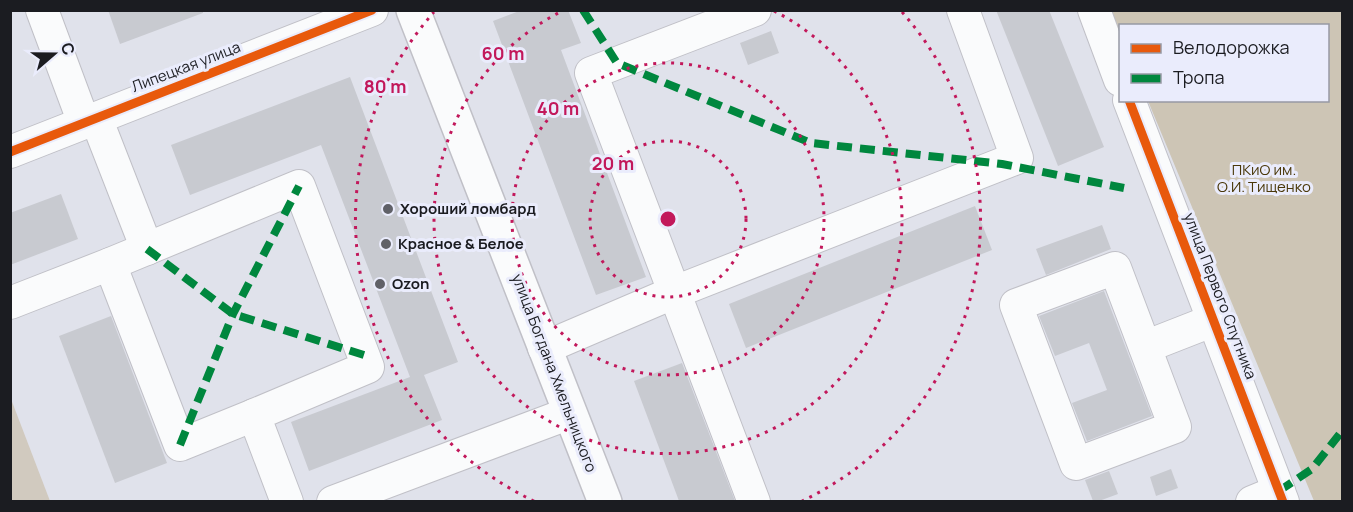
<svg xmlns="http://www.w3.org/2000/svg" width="1353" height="512" font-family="Manrope,sans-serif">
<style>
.green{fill:#d1cabf}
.forest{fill:#cdc5b5}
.building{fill:#c8cad0}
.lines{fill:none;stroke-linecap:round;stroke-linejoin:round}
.minor-casing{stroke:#c0c0c7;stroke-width:34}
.major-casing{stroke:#c0c0c7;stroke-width:36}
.minor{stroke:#fafbfc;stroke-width:32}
.major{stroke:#fafbfc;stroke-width:33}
.quiet{stroke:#00873e;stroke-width:8;stroke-dasharray:15 8;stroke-linecap:butt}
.cycleway-casing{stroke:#eaecfc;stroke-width:13}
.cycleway{stroke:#e8590c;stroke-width:9}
.ring{fill:none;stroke:#c2185b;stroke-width:3;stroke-dasharray:3 6}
.poi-dot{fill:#606168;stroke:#eaecfc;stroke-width:2}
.labels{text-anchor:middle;stroke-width:6;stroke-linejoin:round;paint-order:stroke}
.street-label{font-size:15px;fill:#1b1c21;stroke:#eaecfc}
.park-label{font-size:15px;fill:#493708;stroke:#eaecfc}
.poi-label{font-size:15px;font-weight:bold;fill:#1b1c21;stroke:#eaecfc;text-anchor:start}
.centre{fill:#c2185b;stroke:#eaecfc;stroke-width:3}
.ring-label{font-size:18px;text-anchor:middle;font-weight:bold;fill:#c2185b;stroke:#eaecfc;stroke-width:6;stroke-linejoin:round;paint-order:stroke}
</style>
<rect width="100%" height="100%" fill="#e0e2eb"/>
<polygon class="green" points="10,399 11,399 50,501 11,501"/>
<polygon class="forest" points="1111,11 1342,11 1342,501 1314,501 1148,101 1328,100 1328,26 1120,26 1120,34"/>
<g class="building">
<polygon points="108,10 203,10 203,13 120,44"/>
<polygon points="522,10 568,10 581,43 561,50 646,277 596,295 493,21"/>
<polygon points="996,10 1049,10 1104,147 1058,166"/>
<polygon points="771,31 779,53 748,65 740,43"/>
<polygon points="350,77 458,362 424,375 442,420 309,471 291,422 410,377 321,145 190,195 171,145"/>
<polygon points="61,194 78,239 10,265 10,213"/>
<polygon points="975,206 992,250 746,348 729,304"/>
<polygon points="1102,225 1111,249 1046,275 1036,249"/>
<polygon points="1104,291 1152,416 1087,441 1072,403 1107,390 1089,343 1055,356 1039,316"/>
<polygon points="111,316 167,463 115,483 59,336"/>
<polygon points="682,363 735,501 679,501 634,381"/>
<polygon points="1171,469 1178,488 1156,496 1150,477"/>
<polygon points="1109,471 1118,494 1099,501 1093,501 1085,480"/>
</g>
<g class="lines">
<g class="minor-casing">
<g id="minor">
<polyline points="42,10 84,123"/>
<polyline points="1094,10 1120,80"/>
<polyline points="1129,100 1283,502"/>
<polyline points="96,118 147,249"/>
<polyline points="10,152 372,10"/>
<polyline points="110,264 180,445 254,415"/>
<polygon points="1115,268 1175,427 1076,464 1016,305"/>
<polyline points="10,303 110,264 299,186 368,367 254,415 287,502"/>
<polyline points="1145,347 1214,320"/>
<polyline points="544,348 675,292 1017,158 963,10"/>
<polyline points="333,502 570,413"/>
<polyline points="754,502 591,73 755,10"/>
<polyline points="1252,502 1279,491"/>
</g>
</g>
<g class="major-casing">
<polyline id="major" points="413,10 605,502"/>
</g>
<use href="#minor" class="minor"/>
<use href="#major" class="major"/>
<g class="quiet">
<polyline points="583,10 617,63 811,143 1002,164 1124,188"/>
<polyline points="147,249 233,314 364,355"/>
<polyline points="180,445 233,314 299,186"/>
<polyline points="1279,491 1312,469 1342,431"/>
</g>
<g class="cycleway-casing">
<g id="cycleway">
<polyline points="1129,100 1283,502"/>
<polyline points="10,152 372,10"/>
</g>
</g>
<use href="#cycleway" class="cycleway"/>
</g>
<g class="ring">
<circle cx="668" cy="219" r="78"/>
<circle cx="668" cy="219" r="156"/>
<path d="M774 11A234 234 0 1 1 562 11"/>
<path d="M534 501A312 312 0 0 1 434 12M902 12A312 312 0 0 1 802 501"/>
</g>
<g class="poi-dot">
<circle cx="388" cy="209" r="6"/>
<circle cx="386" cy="244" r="6"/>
<circle cx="380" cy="284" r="6"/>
</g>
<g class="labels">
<g class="street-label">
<text transform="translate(186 67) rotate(-21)" y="5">Липецкая улица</text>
<text transform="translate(1220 296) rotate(69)" y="5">улица Первого Спутника</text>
<text transform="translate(554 373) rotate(69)" y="5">улица Богдана Хмельницкого</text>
</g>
<g class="park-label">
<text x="1264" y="175">ПКиО им.<tspan x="1264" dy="17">О.И. Тищенко</tspan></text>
</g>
<g class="poi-label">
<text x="400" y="214">Хороший ломбард</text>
<text x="398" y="249">Красное &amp; Белое</text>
<text x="392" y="289">Ozon</text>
</g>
</g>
<circle cx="668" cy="219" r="9" class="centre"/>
<g class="ring-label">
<text x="503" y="60">60 m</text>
<text x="385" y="93">80 m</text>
<text x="558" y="115">40 m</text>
<text x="613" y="170">20 m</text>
</g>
<rect width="1353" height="512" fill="none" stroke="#1b1c21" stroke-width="24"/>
<rect x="1119" y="24" width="210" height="78" fill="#eaecfc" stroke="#9799a4" stroke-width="1.5"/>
<rect x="1131" y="44" width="30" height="9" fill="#e8590c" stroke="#9799a4" stroke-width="1.5"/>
<text x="1173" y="54" font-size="18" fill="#1b1c21">Велодорожка</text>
<rect x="1131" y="74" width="30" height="9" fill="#00873e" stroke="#9799a4" stroke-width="1.5"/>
<text x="1173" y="84" font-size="18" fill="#1b1c21">Тропа</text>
<g transform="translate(54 54) rotate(70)" stroke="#eaecfc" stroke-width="4.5" paint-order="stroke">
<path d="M0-4.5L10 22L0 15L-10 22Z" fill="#1b1c21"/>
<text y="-9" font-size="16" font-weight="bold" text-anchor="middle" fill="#1b1c21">С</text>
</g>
</svg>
